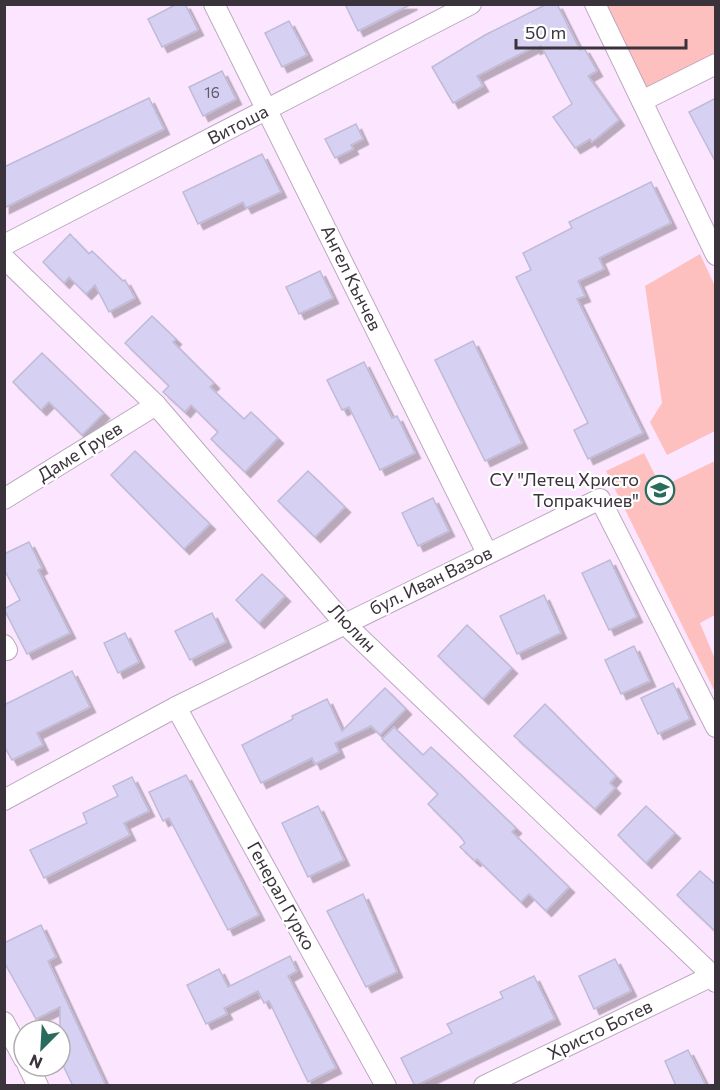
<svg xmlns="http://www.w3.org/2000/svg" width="720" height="1090" font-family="Commissioner,sans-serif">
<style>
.green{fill:#fec0be}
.building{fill:#d6d1f3;stroke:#bfbad6;stroke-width:1.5;filter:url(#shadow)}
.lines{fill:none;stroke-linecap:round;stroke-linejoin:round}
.street-casing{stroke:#bca8bf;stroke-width:22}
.street{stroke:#fff;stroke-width:20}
.labels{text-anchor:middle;stroke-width:4.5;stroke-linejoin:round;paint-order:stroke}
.number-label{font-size:15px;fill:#625a6a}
.street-label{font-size:18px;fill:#3b333c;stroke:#fff}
.poi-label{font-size:18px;fill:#3b333c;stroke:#fff;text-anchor:end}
</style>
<defs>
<filter id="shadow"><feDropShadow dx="5.5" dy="5.5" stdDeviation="0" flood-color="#0004"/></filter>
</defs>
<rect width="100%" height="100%" fill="#fce6ff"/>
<g class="green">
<polygon points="595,5 715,5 715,64 642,101"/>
<polygon points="700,254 715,286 715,431 667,455 650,422 662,403 645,286"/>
<polygon points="644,453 661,487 715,461 715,615 700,623 715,659 715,692 606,471"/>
</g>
<g class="building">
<polygon points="177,4 185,4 198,30 162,47 148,19"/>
<polygon points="345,4 412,4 358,31"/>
<polygon points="547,4 557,4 580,50 584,48 597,71 588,76 619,120 592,142 590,139 575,148 553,117 572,104 541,46 535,49 534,47 477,76 483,86 453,103 432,67 485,35"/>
<polygon points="289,21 307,55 282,67 265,33"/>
<polygon points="222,71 236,99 203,116 189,87"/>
<polygon points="149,98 164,129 4,208 4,167"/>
<polygon points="716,98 716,163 689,112"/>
<polygon points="356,124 363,139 351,145 353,149 335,158 325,139"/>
<polygon points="262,154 281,192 246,208 243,202 198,224 183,192"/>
<polygon points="651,182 671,223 599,258 604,269 578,281 585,296 577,299 643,433 588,459 574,430 588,423 516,277 531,270 523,253 572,228 569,222"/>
<polygon points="70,234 89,254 92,251 123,281 125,280 135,298 109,312 95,285 86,294 69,277 64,283 43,262"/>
<polygon points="320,271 333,298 299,314 286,287"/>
<polygon points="152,316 176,339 173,342 214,383 210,387 244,419 251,412 278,438 245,472 211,439 218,432 191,405 185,412 163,392 169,386 125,343"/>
<polygon points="473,341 522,443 485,461 435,360"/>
<polygon points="42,353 104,413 82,435 49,402 41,410 13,382"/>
<polygon points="364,362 392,418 397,416 415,453 380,470 349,407 342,410 327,380"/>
<polygon points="135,451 210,524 184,549 111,475"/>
<polygon points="308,471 345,507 315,537 278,501"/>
<polygon points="433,498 449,531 418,546 402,513"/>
<polygon points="29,542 42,568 38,570 70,633 27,654 4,609 20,600 4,569 4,554"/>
<polygon points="610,560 637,617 609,630 582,573"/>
<polygon points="262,574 285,596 259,623 236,600"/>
<polygon points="544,595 561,633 517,654 500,616"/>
<polygon points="212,613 226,642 190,660 175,631"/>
<polygon points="467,625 512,668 483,699 438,656"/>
<polygon points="125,633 139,662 118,673 104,643"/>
<polygon points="634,646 650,681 621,694 605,660"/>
<polygon points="72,671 90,707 37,733 43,745 12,760 4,746 4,705"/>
<polygon points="673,683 690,719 658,734 641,698"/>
<polygon points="385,688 406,709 380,735 371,726 335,743 339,752 315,764 312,758 261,783 242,745 293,719 292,716 327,699 342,731"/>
<polygon points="545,704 616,776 610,783 615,788 595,809 514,736"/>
<polygon points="394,727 423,755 431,747 459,773 516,828 512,832 569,887 546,911 529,894 521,902 477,859 475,861 460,847 465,843 460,836 428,804 438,794 382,739"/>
<polygon points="186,775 259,915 228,930 169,818 163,821 149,792"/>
<polygon points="132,777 149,811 124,823 130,835 44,878 30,850 87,823 83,813 118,796 113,786"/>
<polygon points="318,806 344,860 308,877 282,823"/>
<polygon points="646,806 675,833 646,863 618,835"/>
<polygon points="700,871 716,885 716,932 677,895"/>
<polygon points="363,894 397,972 366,987 327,911"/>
<polygon points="41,925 56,957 48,961 106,1086 73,1086 60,1059 60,1007 36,1019 4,962 4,943"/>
<polygon points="290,956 297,971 288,976 336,1068 308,1082 269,1001 264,1003 258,991 224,1008 227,1014 206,1024 187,985 219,969 228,987"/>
<polygon points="615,959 631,991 594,1009 579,976"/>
<polygon points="534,976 555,1019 415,1086 401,1058 452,1033 447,1024 503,998 500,992"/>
<polygon points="688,1050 706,1086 676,1086 665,1061"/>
</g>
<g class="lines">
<g class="street-casing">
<g id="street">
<polyline points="214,4 487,553"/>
<polyline points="595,4 716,255"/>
<polyline points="642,101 716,64"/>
<polyline points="4,245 471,4"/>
<polyline points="4,258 156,405 345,624 712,975 716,982"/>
<polyline points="4,499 156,405"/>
<polyline points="4,645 7,650"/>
<polyline points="176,707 386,1086"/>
<polyline points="4,800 176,707 600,499 716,727"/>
<polyline points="4,1022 24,1059"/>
<polyline points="28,1066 38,1086"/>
<polyline points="484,1086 716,974"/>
</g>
</g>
<use href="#street" class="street"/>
</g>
<defs>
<g id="school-ring" transform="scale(1.5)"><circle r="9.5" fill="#fff" stroke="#296c5e" stroke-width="1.5"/><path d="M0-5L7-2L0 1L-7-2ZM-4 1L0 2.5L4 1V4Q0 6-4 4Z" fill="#296c5e"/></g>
</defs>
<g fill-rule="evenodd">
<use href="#school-ring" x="660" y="490"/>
</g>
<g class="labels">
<g class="number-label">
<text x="212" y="98">16</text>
</g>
<g class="street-label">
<text transform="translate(238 125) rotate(-27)" y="6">Витоша</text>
<text transform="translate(351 278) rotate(64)" y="6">Ангел Кънчев</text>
<text transform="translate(80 452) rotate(-32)" y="6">Даме Груев</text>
<text transform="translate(431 581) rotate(-26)" y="6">бул. Иван Вазов</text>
<text transform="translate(352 628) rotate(46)" y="6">Люлин</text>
<text transform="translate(281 896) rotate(61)" y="6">Генерал Гурко</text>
<text transform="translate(600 1030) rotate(-26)" y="6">Христо Ботев</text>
</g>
<g class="poi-label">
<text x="639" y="486">СУ "Летец Христо<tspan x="639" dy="21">Топракчиев"</tspan></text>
</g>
</g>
<rect width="720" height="1090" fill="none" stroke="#3b333c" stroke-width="12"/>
<g transform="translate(42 1048) rotate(204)"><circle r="28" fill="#ffffff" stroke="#b1adb1" stroke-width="1.5"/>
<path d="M0-4.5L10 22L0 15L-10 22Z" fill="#296c5e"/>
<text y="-9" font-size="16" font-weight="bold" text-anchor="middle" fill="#3b333c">N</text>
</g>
<path d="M516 39v9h170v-9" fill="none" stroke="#3b333c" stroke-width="3"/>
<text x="525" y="39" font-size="18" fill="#3b333c" stroke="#ffffff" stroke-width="4.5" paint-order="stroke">50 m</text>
</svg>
